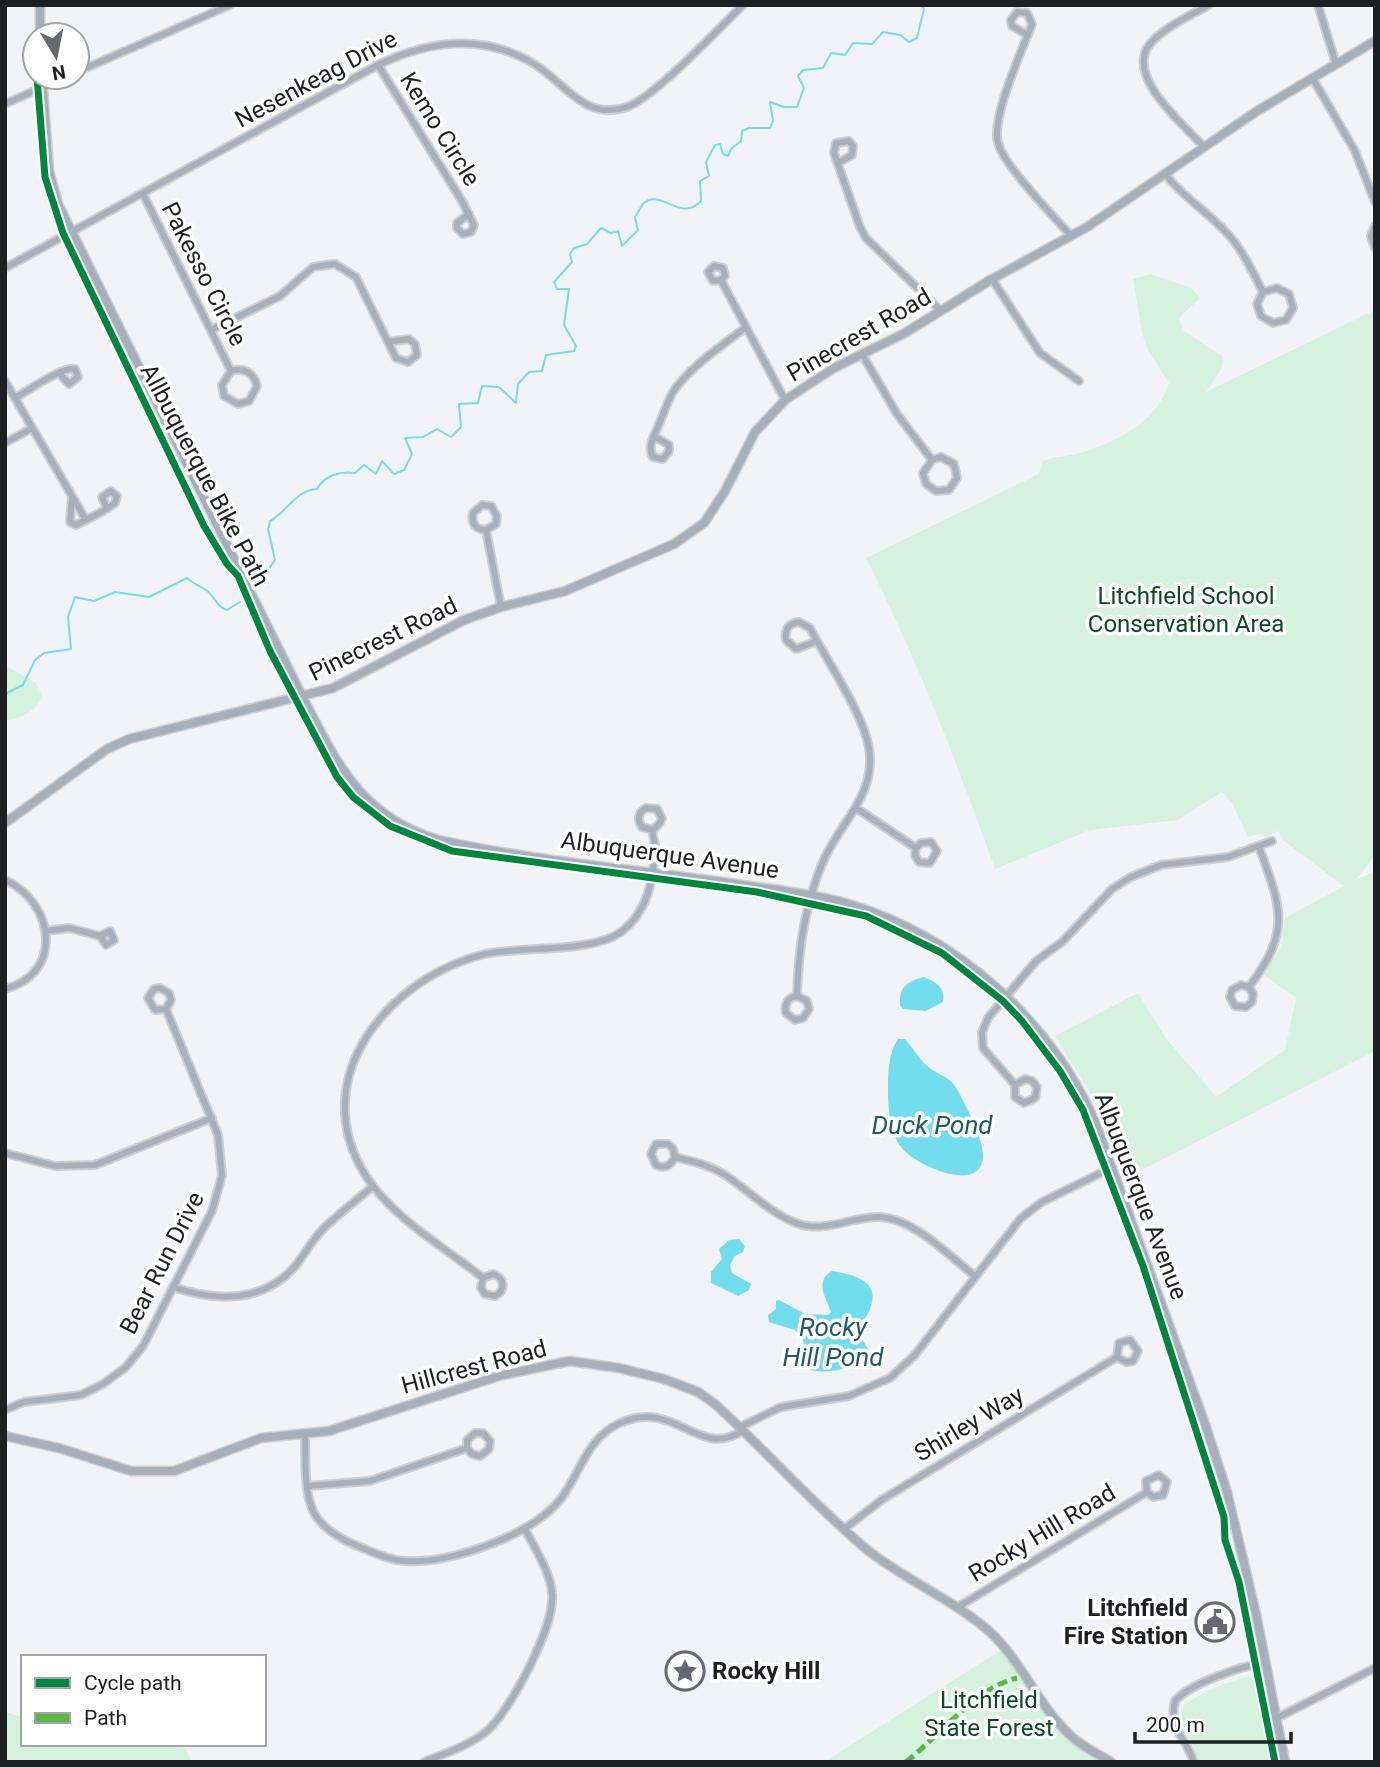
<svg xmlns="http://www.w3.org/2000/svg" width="1380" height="1767" font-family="Roboto,sans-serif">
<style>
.green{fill:#d4f2dd}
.water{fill:#72ddec}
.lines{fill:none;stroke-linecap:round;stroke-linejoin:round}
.stream{stroke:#72ddec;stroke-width:2}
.street-casing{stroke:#cdced2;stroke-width:10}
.secondary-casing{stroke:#cdced2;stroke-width:11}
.street{stroke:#a9b0bb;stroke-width:6}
.secondary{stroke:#a7afbb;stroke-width:8}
.quiet{stroke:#58b947;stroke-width:5;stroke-dasharray:10 5;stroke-linecap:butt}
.cycleway-casing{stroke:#fff;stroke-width:11}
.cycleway{stroke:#00873e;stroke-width:7}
.labels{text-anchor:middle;stroke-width:7;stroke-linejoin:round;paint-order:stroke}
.street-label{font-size:24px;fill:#1e1f23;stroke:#fff}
.park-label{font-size:24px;fill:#094c23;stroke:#fff}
.poi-label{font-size:24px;font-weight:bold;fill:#1e1f23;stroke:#fff;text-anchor:end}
.water-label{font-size:26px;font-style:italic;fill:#1f5b64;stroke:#fff}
</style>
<rect width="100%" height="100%" fill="#f2f3f9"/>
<g class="green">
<path d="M1151,274l40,14 9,10 -21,20 5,13 39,26 -1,11 -16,24 169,-82v545l-19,25 19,-9v180l-249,127 -27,-71 -44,-71 83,-43 27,44 51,60 69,-47 11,-52 -32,-23 16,-26 5,-31 59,-32 -60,-45 -6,-10 -12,6 -6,-4 -12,4 -16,-34 -10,-11 -44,28 -88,10 -95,39c-38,-106 -78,-210 -129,-311l173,-84 4,-13c14,-5 29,-5 43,-10 36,-12 72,-31 83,-68l-21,-33 -6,-17 -9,-54z"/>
<path d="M5,665l31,18 6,11c-5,18 -20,23 -37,27z"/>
<polygon points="1001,1650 1048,1715 1107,1762 824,1762"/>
<polygon points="1248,1676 1253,1680 1271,1762 1200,1762 1181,1720 1183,1705 1211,1689"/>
<polygon points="5,1712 23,1717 23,1744 179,1744 187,1750 191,1762 5,1762"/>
</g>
<g class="water">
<path d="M924,977c12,5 21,10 19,25l-17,9 -23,-2 -3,-4c-1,-19 7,-23 24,-28z"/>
<path d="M898,1039h7c7,8 13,18 20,25 8,9 24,12 30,22 9,15 28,52 28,69 0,41 -69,10 -82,-8 -11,-14 -13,-39 -13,-56 0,-18 0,-37 10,-52z"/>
<polygon points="739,1239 745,1246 743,1252 735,1256 730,1265 732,1273 751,1284 749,1290 738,1296 711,1283 711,1272 722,1259 719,1249 729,1240"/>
<path d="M832,1271c41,6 53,21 27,57l1,8 13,21 -3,5c-17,4 -50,16 -65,5l-2,-28 -8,-9 -26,-8 -1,-7 8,-6v-8l3,-1 26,14 23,1 3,-3c-5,-15 -17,-30 1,-41z"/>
</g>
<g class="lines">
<g class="stream">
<path d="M259,583l16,-23 -7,-31 2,-8c18,-10 26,-31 47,-32 8,-14 23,-18 38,-16l9,-8 12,9 6,-13 12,13 10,-4 8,-16 -7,-16 18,-1 14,-8 14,8 10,-10 -2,-23 19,-1 4,-17 17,1 17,16 2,-19 11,-12 13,-1 4,-16 28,-4 2,-5 -12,-21 5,-36h-12l-3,-7 18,-20 -2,-8 4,-6 13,-4 14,-16 10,5 7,-2 4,15 16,-16 -3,-13c3,-4 6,-11 9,-14 16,-15 37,20 57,-2l-1,-20 9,-5 -3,-14 9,-17 5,-1 3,10 5,2 3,-7 10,-8 1,-10 7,-3h21l3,-7 -3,-19 14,5h13l7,-19 -6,-12 5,-6 20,-2 8,-15 14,2 8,-12 19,1 11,-12 17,3 9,7 8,-4 7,-29 -3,-4"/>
<path d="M5,694l18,-9 12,-25 9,-7 27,-4 -3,-32 7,-20 19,4 21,-9 34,5 38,-19c7,6 12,8 19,12 9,6 10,17 21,20l13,-8"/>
</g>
<g class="street-casing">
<g id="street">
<polyline points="1318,5 1336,64"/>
<path d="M1028,35l-16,-9 -1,-6 6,-8 10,1 5,11c-10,27 -41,93 -34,119 6,23 55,72 73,93"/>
<polyline points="378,65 462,201 474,225 471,232 463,234 457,228 457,223 469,214"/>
<polyline points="77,72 230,5"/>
<polyline points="1313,79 1355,151 1375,202"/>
<polyline points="5,104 65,77"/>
<path d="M1204,147c-20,-22 -80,-71 -54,-103 14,-17 40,-28 59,-39"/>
<polyline points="838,163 852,155 853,146 849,141 836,143 834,153 860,227 866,238 940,310"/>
<path d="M1165,174c18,23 40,36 60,57 17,17 27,40 38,61l-6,12 4,12 12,7 13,-3 7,-12 -4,-14 -12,-6 -14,4"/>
<path d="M143,194l88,177 -9,14 2,11 14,8 11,-3 8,-15c-3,-13 -13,-19 -26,-15"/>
<polyline points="1375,226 1371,236 1375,248"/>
<path d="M5,268l373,-203c50,-24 102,-32 153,-3 32,18 53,60 96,45 28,-10 91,-78 116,-102"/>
<polyline points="992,279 1040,353 1079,381"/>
<polyline points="721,280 725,276 723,268 714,266 708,272 713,281 721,280 785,400"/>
<polyline points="211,330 280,296 313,267 335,264 356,277 396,358 408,362 417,355 415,344 409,339 388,342"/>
<polyline points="862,354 897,414 932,460 923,473 926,484 936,491 949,490 957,478 954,464 941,457 932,460"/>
<path d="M5,381l81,139c10,-5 20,-10 29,-17l2,-7 -6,-5 -9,6 5,12"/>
<path d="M15,398c13,-7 47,-32 60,-29l3,8 -9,7 -10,-11"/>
<path d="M654,436l15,9v6l-6,8 -10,-2c-6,-11 1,-20 5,-30 5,-12 9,-25 15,-35 17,-26 49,-46 73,-65"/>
<polyline points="5,443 32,428"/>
<polyline points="72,497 70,522 76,525 86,520"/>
<path d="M486,530c-10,0 -15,-7 -13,-17l9,-8 9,1 6,10 -1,8 -10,6 15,77"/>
<polyline points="856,808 916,848 915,855 919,862 930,863 937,851 931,842 921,843 916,848"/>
<path d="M5,880c49,22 60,93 0,109"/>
<polyline points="46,931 69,928 100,936 106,945 114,940 110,931 100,936"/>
<path d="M1249,987l4,7 -1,8 -6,5 -11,-1 -5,-9 2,-7 9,-5 8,2c42,-56 33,-78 10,-140"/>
<path d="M797,996l10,5 2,8 -6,9 -8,2 -9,-7c-2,-9 2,-16 11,-17 1,-43 8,-91 25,-132 16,-40 55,-68 47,-116 -6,-35 -42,-87 -59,-120l-11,-6c-10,1 -15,8 -13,18l10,9 21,-8"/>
<polyline points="1015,1085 1025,1079 1032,1081 1037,1087 1035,1098 1024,1103 1015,1097 1015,1085 983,1048 982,1032 988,1018 1036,961 1062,942 1112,889 1131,877 1161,865 1228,857 1272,841"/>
<polyline points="5,1153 55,1166 95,1165 212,1118"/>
<path d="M675,1157c-4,9 -11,12 -19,8l-5,-11 5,-10h12l5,5 2,8c17,4 34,8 50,18 23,15 45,38 71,48 29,11 56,-7 84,-6 35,2 69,39 95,59"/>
<path d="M483,1278l10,-4c12,4 13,16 2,22l-10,-2 -4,-6 2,-10c-36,-29 -82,-55 -110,-92 -73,-97 8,-204 108,-231 40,-10 109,-1 140,-23 27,-20 33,-54 34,-85 0,-4 -3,-13 -2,-16 2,-4 7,-7 9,-12l-5,-10 -11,-1c-8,4 -9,12 -4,19l11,3"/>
<path d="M173,1287c44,15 92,16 124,-23 9,-12 16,-25 26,-35 16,-16 34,-29 50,-43"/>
<polyline points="5,1410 24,1402 81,1395 103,1384 126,1367 143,1346 212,1211 222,1175 218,1135 166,1009 171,1000 169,993 160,988 154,989 148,998 155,1010 166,1009"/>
<polyline points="740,1427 781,1407 849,1396 890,1378 914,1356 1021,1218 1042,1202 1113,1167"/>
<path d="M305,1434c1,24 -2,57 9,79 10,17 28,27 46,34 15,6 29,13 45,14 42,3 112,-22 143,-49 31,-25 33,-72 72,-89 57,-25 77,38 124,7"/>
<polyline points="308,1486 370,1481 467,1448 472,1454 480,1456 489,1449 490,1441 483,1433 475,1433 467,1440 467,1448"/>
<polyline points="844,1529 883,1499 1117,1357 1126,1362 1133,1361 1138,1351 1130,1340 1119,1343 1117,1357"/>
<polyline points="958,1607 1147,1492 1153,1497 1163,1495 1167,1482 1159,1475 1146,1481 1147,1492"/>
<polyline points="1275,1719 1375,1668"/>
<path d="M424,1762c21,-9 45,-16 63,-31 23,-20 69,-106 65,-138 -2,-22 -17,-44 -27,-64"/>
<path d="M1194,1762c-8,-24 -26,-34 -19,-61 14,-17 66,-35 89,-38"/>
</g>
</g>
<g class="secondary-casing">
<g id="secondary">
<polyline points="40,35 40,5"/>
<path d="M42,77l7,94 9,33 245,494c34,66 59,120 136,142 95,21 194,29 290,43 40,6 81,10 120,21 109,33 202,117 247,220l109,300 22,68 29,122 29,148"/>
<polyline points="5,823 107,749 129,739 333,688 464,620 501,607 565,591 674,544 704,523 725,491 755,432 785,400 834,368 905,333 992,279 1087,227 1257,111 1375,41"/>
<path d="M5,1436l54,12 72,23h43l87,-33 68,-7 173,-56 68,-14 49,7 45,11 34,13 17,12c51,47 97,99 150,144 39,32 86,50 124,83 33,30 49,75 82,105 12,11 27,18 40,26"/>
</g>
</g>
<use href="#street" class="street"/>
<use href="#secondary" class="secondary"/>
<path class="quiet" d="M906,1762c33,-26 71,-75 111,-84"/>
<g class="cycleway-casing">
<polyline id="cycleway" points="37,77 45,177 63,233 204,526 227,564 238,576 270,651 337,777 353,797 390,826 452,851 757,892 866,916 942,953 1003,1001 1022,1021 1060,1071 1083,1110 1143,1266 1224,1517 1225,1540 1239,1582 1275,1762"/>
</g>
<use href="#cycleway" class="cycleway"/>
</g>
<defs>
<g id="civic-ring" transform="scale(2.0125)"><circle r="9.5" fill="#fff" stroke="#68696e" stroke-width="1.5"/><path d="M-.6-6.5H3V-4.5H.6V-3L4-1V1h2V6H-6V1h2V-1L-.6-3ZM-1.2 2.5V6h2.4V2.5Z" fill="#68696e"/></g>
<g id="sight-ring" transform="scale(2.0125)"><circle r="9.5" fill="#fff" stroke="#68696e" stroke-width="1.5"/><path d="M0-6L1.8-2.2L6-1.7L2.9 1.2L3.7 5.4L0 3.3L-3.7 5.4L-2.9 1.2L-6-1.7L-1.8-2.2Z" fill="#68696e"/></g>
</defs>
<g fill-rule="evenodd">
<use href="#civic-ring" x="1215" y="1622"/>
<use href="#sight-ring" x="685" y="1671"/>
</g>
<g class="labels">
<g class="street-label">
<text transform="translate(316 79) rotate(-28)" y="8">Nesenkeag Drive</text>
<text transform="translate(440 129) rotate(58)" y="8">Kemo Circle</text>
<text transform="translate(204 274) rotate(63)" y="8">Pakesso Circle</text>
<text transform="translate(859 335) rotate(-30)" y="8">Pinecrest Road</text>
<text transform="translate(205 475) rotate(62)" y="8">Allbuquerque Bike Path</text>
<text transform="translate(383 639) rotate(-26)" y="8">Pinecrest Road</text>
<text transform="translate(670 855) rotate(8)" y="8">Albuquerque Avenue</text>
<text transform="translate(1141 1196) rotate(69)" y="8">Albuquerque Avenue</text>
<text transform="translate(162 1263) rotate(-63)" y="8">Bear Run Drive</text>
<text transform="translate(474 1367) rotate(-15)" y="8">Hillcrest Road</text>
<text transform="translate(969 1424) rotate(-31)" y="8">Shirley Way</text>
<text transform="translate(1042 1533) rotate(-31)" y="8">Rocky Hill Road</text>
</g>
<g class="park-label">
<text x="1186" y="604">Litchfield School<tspan x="1186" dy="28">Conservation Area</tspan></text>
<text x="989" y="1708">Litchfield<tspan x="989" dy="28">State Forest</tspan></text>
</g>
<g class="poi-label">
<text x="1188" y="1616">Litchfield<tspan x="1188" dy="28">Fire Station</tspan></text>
<text x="712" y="1679" text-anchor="start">Rocky Hill</text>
</g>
<g class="water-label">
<text x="932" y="1134">Duck Pond</text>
<text x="833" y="1336">Rocky<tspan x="833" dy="30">Hill Pond</tspan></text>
</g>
</g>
<rect width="1380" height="1767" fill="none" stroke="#1e1f23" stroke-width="14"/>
<rect x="21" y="1655" width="245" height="91" fill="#ffffff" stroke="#a5a5a7" stroke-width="2"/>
<rect x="35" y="1678" width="35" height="10" fill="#00873e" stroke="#a5a5a7" stroke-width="2"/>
<text x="84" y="1690" font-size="21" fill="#1e1f23">Cycle path</text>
<rect x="35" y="1713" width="35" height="10" fill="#58b947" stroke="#a5a5a7" stroke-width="2"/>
<text x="84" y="1725" font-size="21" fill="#1e1f23">Path</text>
<g transform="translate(56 56) rotate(170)"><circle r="33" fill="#ffffff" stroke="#a5a5a7" stroke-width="2"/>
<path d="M0-5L12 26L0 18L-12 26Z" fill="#68696e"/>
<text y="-10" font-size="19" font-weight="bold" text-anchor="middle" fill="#1e1f23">N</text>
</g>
<path d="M1135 1732v10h156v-10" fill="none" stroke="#1e1f23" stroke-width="3.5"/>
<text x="1146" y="1732" font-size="21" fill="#1e1f23" stroke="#ffffff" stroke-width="5" paint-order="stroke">200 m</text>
</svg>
